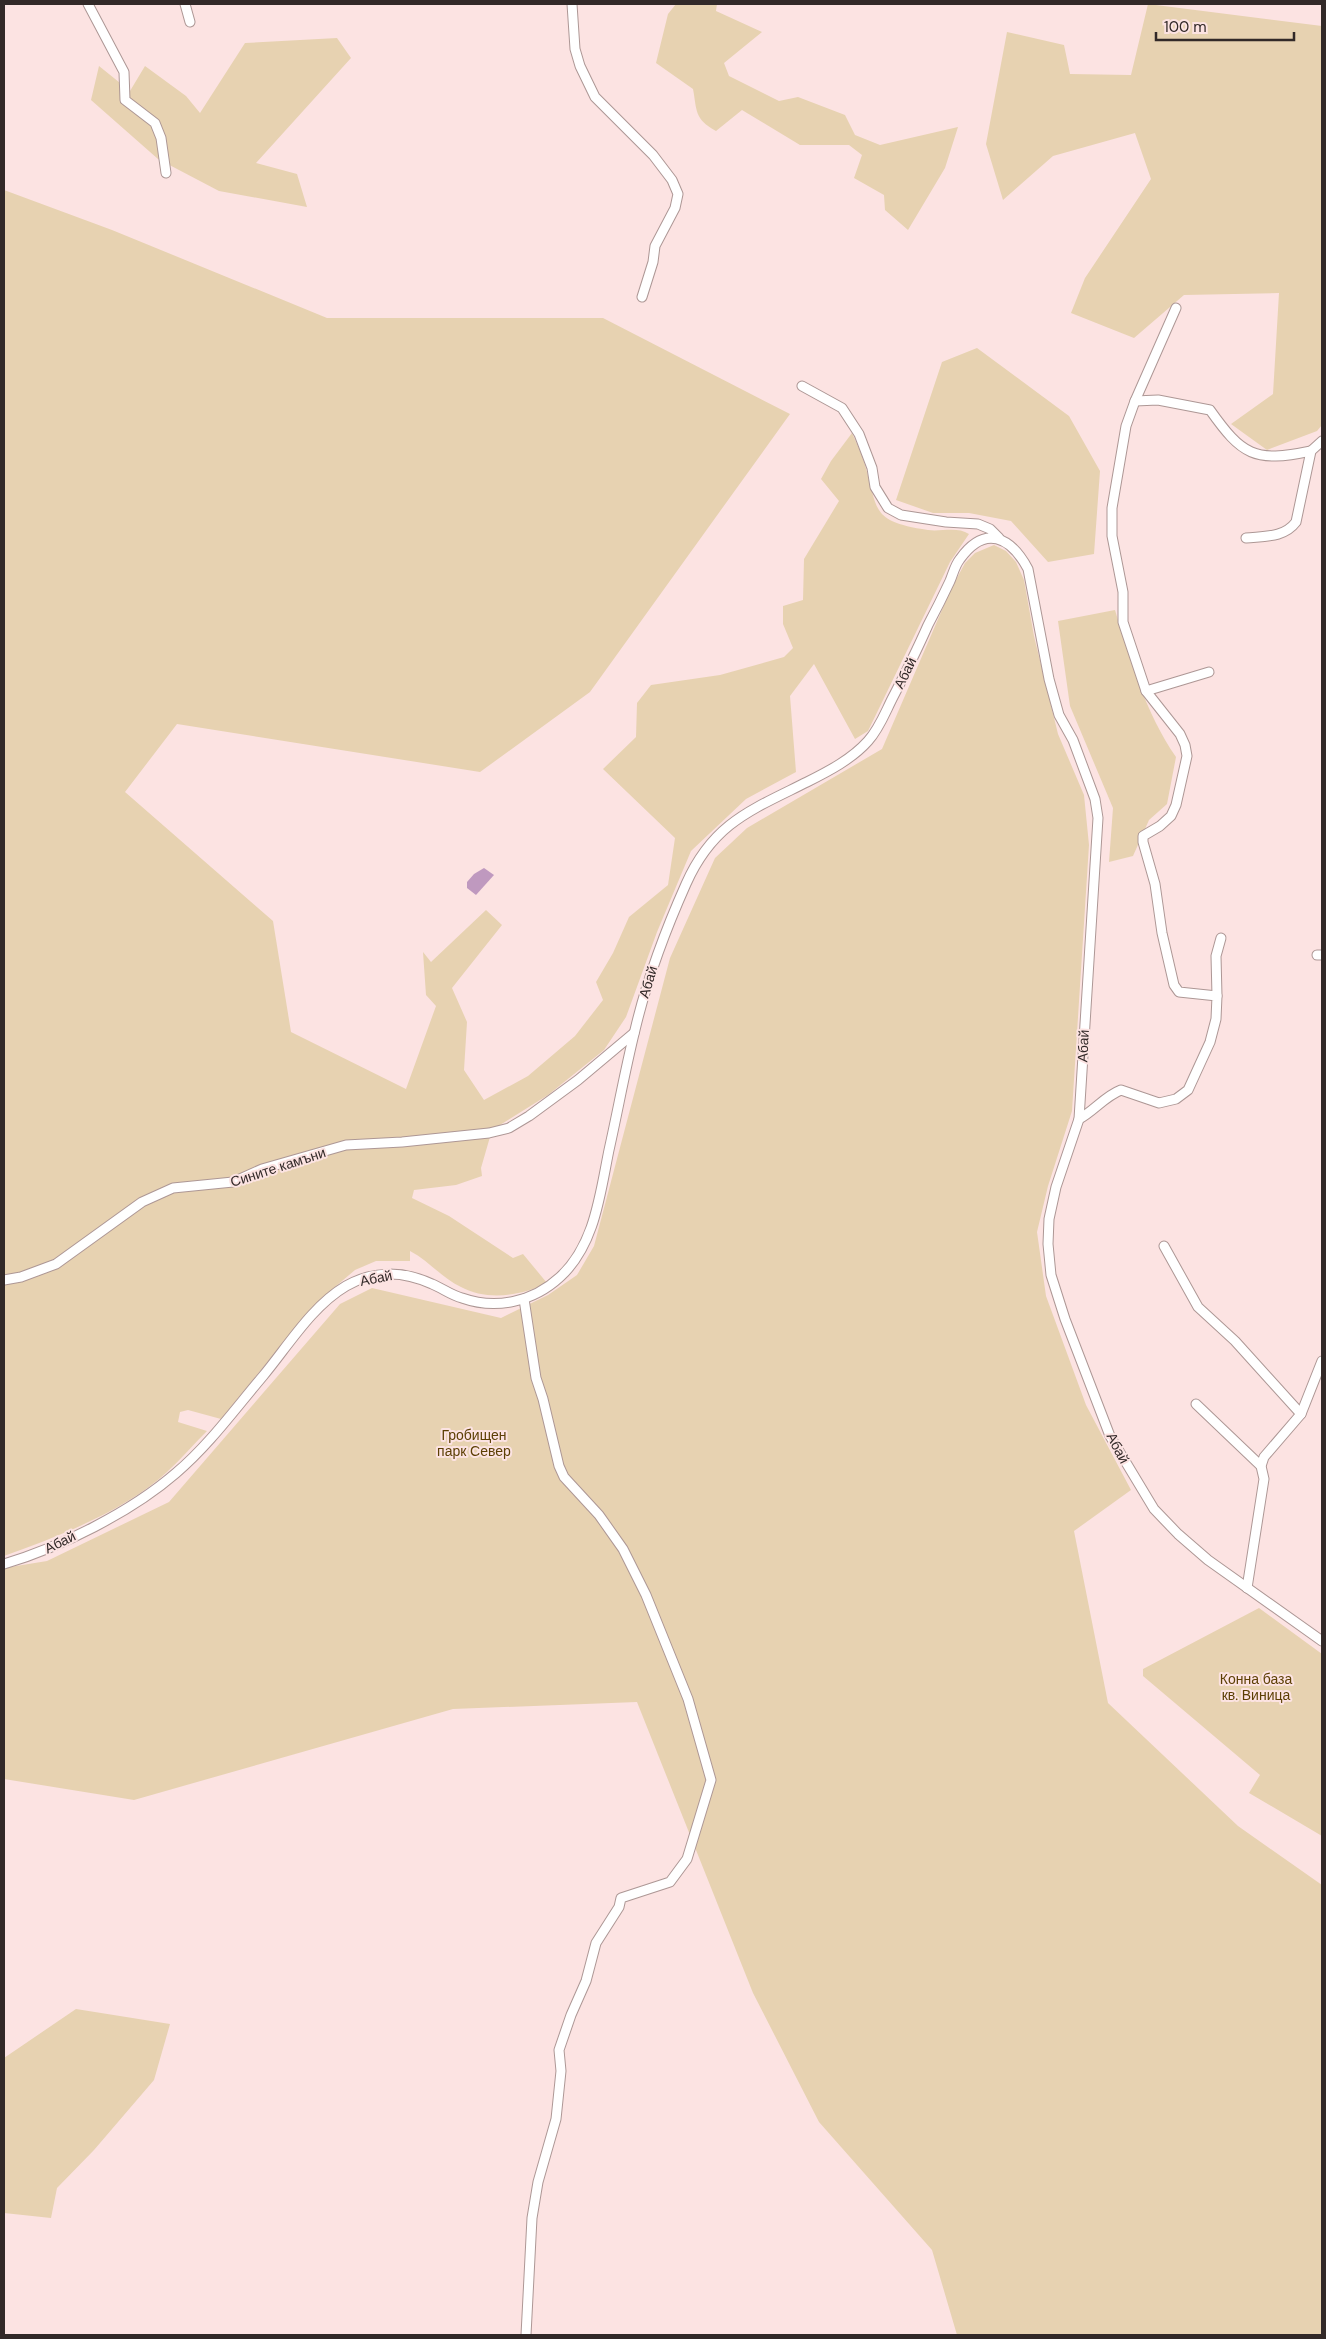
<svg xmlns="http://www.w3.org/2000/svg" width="1326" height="2339" font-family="'DM Sans',sans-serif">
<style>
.green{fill:#e7d2b1}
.water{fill:#bf99bf}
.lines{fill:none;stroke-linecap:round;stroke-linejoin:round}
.minor-casing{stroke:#ad9795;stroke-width:11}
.minor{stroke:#fff;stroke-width:9}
.labels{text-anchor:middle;stroke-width:4;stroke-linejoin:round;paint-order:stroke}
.street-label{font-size:14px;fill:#322928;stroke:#fce3e2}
.park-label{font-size:14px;fill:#5c3f04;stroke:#fce3e2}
</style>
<rect width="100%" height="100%" fill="#fce3e2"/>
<g class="green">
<path d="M676,4h41l-1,7 46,21 -38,31 5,13 50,25 19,-4 47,18 10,20 25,10 78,-18 -13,41 -37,62 -23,-20 -1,-15 -30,-17 8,-23 -13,-10h-49l-58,-35 -26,21c-22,-12 -19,-21 -23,-42l-37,-26 12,-49z"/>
<polygon points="1148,4 1322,26 1322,425 1317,431 1267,450 1231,424 1273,394 1279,293 1184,295 1134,338 1071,313 1085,278 1151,179 1135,133 1053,156 1003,200 986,144 1007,32 1064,45 1070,74 1131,75"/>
<polygon points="337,38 351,58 256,163 297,174 307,207 219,191 158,159 91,100 99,66 130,91 145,66 186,96 200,113 245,43"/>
<path d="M4,190l108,40 215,88h276l187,96 -200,278 -110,80 -303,-48 -52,68 148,129 18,111 115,57 30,-83 -10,-11 -3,-43 8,10 55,-52 16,15 -50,63 15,34 -3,48 20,30 44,-24 47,-40 28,-36 -7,-18 17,-29 16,-36 39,-32 7,-47 -72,-69 33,-32 1,-34 14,-18 69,-10 64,-18 9,-9 -10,-24v-18l20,-6 1,-41 35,-58 -18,-22 10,-18 21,-28c4,9 9,19 12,29 15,47 4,59 64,68 13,2 29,-4 41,4l-19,28 -82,169 -13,8 -41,-75 -24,32 6,76 -50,27 -55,52 -34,81 -31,85 -22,33 -56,45 -56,35 -11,38 1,8 -26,9 -42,5 -2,8 37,18 64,42 10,-4 24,29c-26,13 -60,18 -86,4 -19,-9 -32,-26 -51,-36v10h-34l-21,9 -26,22 -32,34 -76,93 -33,-9 -8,2 -2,10 29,9c-13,13 -26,28 -40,41 -42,39 -110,65 -163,84z"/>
<polygon points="977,348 1069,416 1100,471 1094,554 1048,562 1011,521 969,513 933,513 896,500 942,362"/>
<polygon points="994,545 1006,551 1016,562 1024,580 1034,636 1058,734 1084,795 1089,845 1072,1111 1048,1186 1037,1232 1046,1296 1086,1405 1131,1490 1074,1531 1108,1703 1238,1826 1322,1885 1322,2335 957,2335 932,2250 819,2122 753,1993 637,1702 453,1709 134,1800 4,1779 4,1568 47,1561 169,1502 340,1304 372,1288 501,1318 548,1295 577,1275 594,1246 670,958 715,858 747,828 882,749 951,589 965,563 975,553"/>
<path d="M1115,610c15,51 31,103 61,147l-9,47 -18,16 -16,36 -24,6 4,-54 -43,-102 -12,-85z"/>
<polygon points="1259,1608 1322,1654 1322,1836 1249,1793 1260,1775 1143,1676 1143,1669"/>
<polygon points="76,2009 170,2024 154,2080 94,2150 57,2188 51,2218 4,2213 4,2058"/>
</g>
<polygon class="water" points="484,868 494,875 476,895 467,888 467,882 474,874"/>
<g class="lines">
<g class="minor-casing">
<g id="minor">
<polyline points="88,4 124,72 125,100 155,123 161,138 166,173"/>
<polyline points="185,4 190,22"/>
<polyline points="572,4 575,49 580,66 595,97 653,155 672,180 678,194 675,208 655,246 653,262 642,297"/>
<polyline points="802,386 842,408 859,434 872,468 875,487 888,508 901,515 946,522 978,524 990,529 999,538"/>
<path d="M1135,401l23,-1 52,10c32,45 44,53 101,41"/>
<path d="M1246,538c18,-2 38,0 50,-16l15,-71 11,-10"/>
<polyline points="1146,691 1209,672"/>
<polyline points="1317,955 1322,955"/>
<polyline points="1217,996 1216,956 1221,938"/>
<path d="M1079,1119c15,-8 26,-23 42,-29l38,13 17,-4 12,-9 22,-48 6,-23 1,-23 -38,-4 -5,-7 -12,-52 -7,-49 -12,-42v-6l17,-10 11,-10 5,-11 11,-49 -2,-11 -5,-11 -34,-43 -23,-69v-30l-11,-56v-28l14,-82 9,-25 41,-93"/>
<polyline points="1164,1246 1198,1307 1235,1341 1301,1414"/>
<polyline points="4,1280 21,1277 56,1264 142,1202 173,1188 233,1182 262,1169 346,1145 402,1142 489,1133 509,1128 529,1116 578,1080 634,1033"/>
<polyline points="524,1299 536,1378 543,1399 559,1466 564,1477 599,1515 623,1549 646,1595 688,1699 711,1780 687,1859 670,1882 621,1898 619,1907 596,1943 586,1981 571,2015 559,2050 561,2071 556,2119 538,2182 532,2218 526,2335"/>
<polyline points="1196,1404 1261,1466"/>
<path d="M4,1564c57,-17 127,-52 172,-91 33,-28 59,-64 87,-97 25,-30 49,-70 83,-90 28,-16 58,-15 86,-2 10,4 19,11 30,14 34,12 71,4 98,-21 35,-32 40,-83 49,-127 9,-40 16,-80 26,-120 12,-51 30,-99 51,-146 27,-61 65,-74 121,-102 22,-11 45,-23 61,-41 11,-12 17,-28 24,-42 13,-25 25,-49 36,-74 8,-15 15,-29 22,-44 3,-7 5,-16 10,-22 25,-35 51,-22 68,10l21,110 10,36 14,25 22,59 3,19 -19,301 -23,68 -7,32 -1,25 3,31 14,44 45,117 44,73 24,25 30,26 114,81"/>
<polyline points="1247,1588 1264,1479 1261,1466 1264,1457 1301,1414 1322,1361"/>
</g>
</g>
<use href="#minor" class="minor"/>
</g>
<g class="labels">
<g class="street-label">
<text transform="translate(905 673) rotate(-64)" y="5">Абай</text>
<text transform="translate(648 982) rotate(-73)" y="5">Абай</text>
<text transform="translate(1083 1046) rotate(-87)" y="5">Абай</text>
<text transform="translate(278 1167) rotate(-18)" y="5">Сините камъни</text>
<text transform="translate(376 1278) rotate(-11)" y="5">Абай</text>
<text transform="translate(1118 1448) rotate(63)" y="5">Абай</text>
<text transform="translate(60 1542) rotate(-26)" y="5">Абай</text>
</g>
<g class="park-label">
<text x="474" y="1440">Гробищен<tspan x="474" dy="16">парк Север</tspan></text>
<text x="1256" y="1684">Конна база<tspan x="1256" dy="16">кв. Виница</tspan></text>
</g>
</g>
<rect width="1326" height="2339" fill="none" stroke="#322928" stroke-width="10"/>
<path d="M1156 32v8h138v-8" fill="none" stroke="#322928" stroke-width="2.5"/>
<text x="1164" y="32" font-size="15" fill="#322928" stroke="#fce3e2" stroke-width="4" paint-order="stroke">100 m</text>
</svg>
